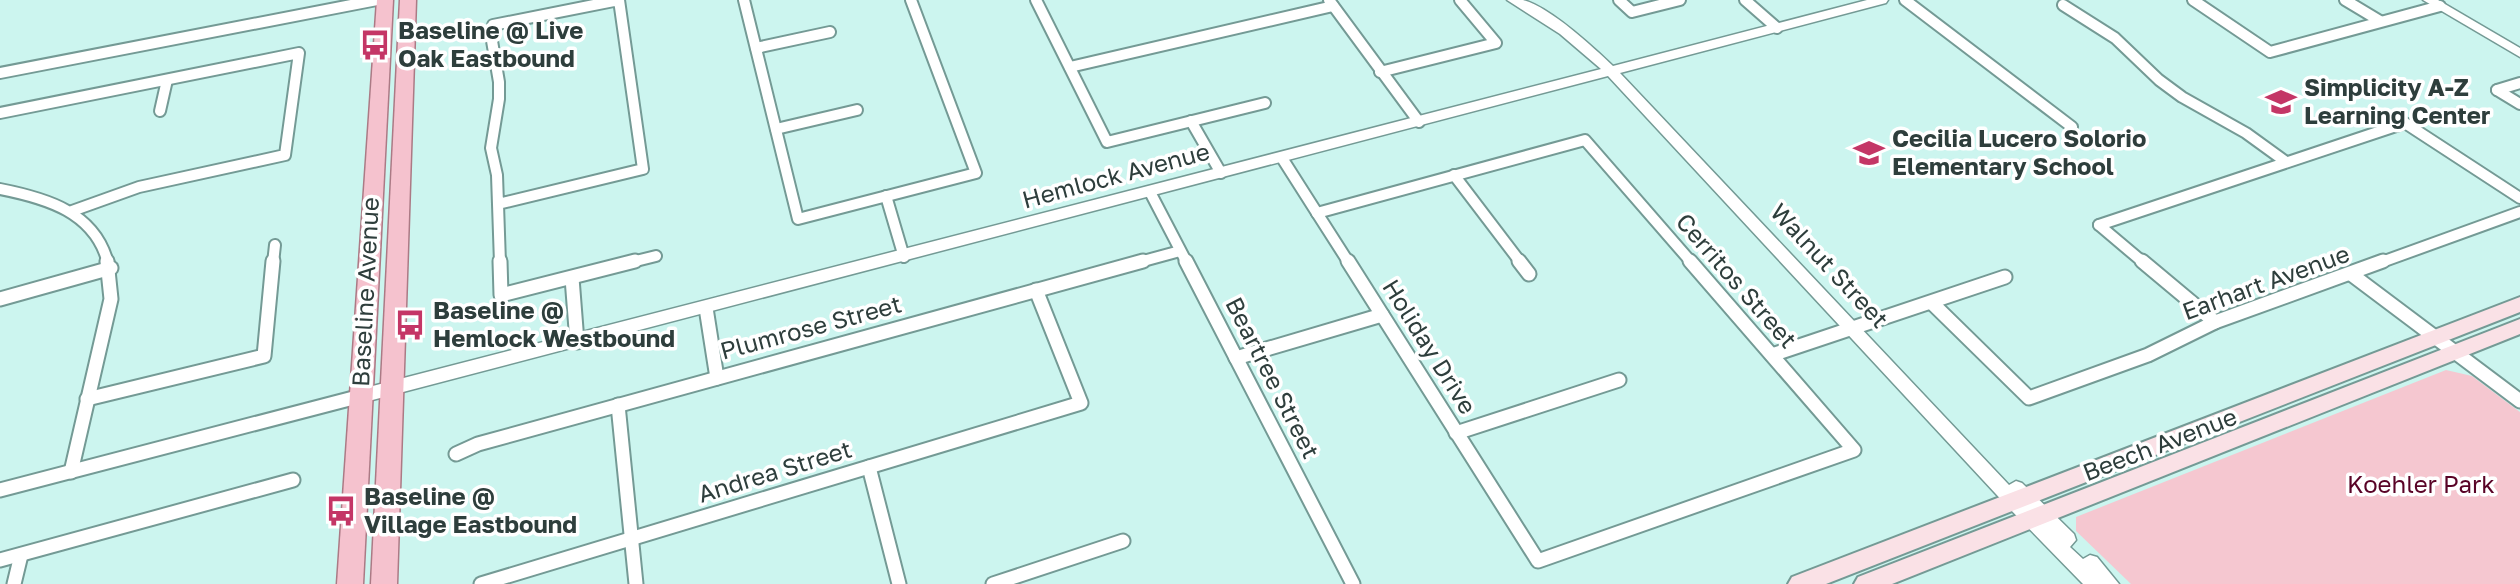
<svg xmlns="http://www.w3.org/2000/svg" width="2520" height="584" font-family="'Golos Text',sans-serif">
<style>
.green{fill:#f5c7d0}
.lines{fill:none;stroke-linecap:round;stroke-linejoin:round}
.minor-far1-casing{stroke:#749a95;stroke-width:14}
.minor-casing{stroke:#749a95;stroke-width:17}
.tertiary-casing{stroke:#749a95;stroke-width:3}
.secondary-casing{stroke:#749a95;stroke-width:4}
.primary-casing{stroke:#ab7a85;stroke-width:3}
.minor-far1{stroke:#fff;stroke-width:10}
.minor{stroke:#fff;stroke-width:13}
.tertiary{fill:#fff;fill-rule:evenodd}
.secondary{fill:#fae1e6;fill-rule:evenodd}
.primary{fill:#f5c2ce;fill-rule:evenodd}
.labels{text-anchor:middle;stroke-width:7;stroke-linejoin:round;paint-order:stroke}
.poi-label{font-size:24px;font-weight:bold;fill:#2e3e3c;stroke:#fff;text-anchor:start}
.street-label{font-size:24px;fill:#2e3e3c;stroke:#fff}
.park-label{font-size:24px;fill:#590326;stroke:#fff}
</style>
<rect width="100%" height="100%" fill="#ccf5ef"/>
<polygon class="green" points="2446,370 2472,376 2520,412 2520,584 2131,584 2076,531 2076,517"/>
<g class="lines">
<g class="minor-far1-casing">
<g id="minor-far1">
<polyline points="744,0 798,219 976,173 911,0"/>
<polyline points="1036,0 1107,142 1265,103"/>
<polyline points="1329,0 1419,122"/>
<polyline points="1619,0 1632,12 1680,0"/>
<polyline points="1745,0 1777,28"/>
<polyline points="1905,0 2072,127"/>
<polyline points="2193,0 2270,52 2440,6"/>
<polyline points="2345,0 2380,21"/>
<polyline points="2063,5 2115,38 2159,80 2182,97 2246,133 2286,162"/>
<polyline points="756,48 830,32"/>
<polyline points="1070,67 1333,6"/>
<polyline points="1380,72 1496,43 1460,0"/>
<polyline points="0,73 377,0"/>
<polyline points="2497,90 2520,104"/>
<polyline points="2497,90 2520,83"/>
<polyline points="160,111 167,80"/>
<polyline points="0,113 299,53 285,155 139,187 72,211"/>
<polyline points="1191,121 1221,173"/>
<polyline points="776,129 857,110"/>
<polyline points="1282,158 1317,213"/>
<polyline points="1454,175 1521,263"/>
<path d="M0,189c46,9 95,23 108,74"/>
<polyline points="1150,192 1187,263"/>
<polyline points="886,196 904,257"/>
<polyline points="498,204 643,169 619,0 493,25 491,35 499,82 499,99 491,148 497,175 500,263"/>
<polyline points="1317,213 1349,263"/>
<polyline points="1317,213 1585,140 1692,263"/>
<polyline points="2099,225 2405,123 2520,198"/>
<polyline points="2099,225 2144,263"/>
<polyline points="273,263 275,245"/>
<polyline points="628,263 656,256"/>
<polyline points="1136,263 1180,251"/>
<polyline points="2379,263 2520,212"/>
</g>
</g>
<g class="minor-casing">
<g id="minor">
<polyline points="500,261 501,295 635,261"/>
<polyline points="1186,261 1353,584"/>
<polyline points="1348,261 1538,561 1854,450 1690,261"/>
<polyline points="1519,261 1529,274"/>
<polyline points="2142,261 2215,322"/>
<polyline points="2351,274 2520,401"/>
<polyline points="572,278 577,342"/>
<polyline points="0,299 111,268"/>
<polyline points="1932,303 2029,398 2148,355 2215,322 2383,261"/>
<polyline points="706,308 717,378"/>
<polyline points="1772,355 2005,277"/>
<polyline points="1236,358 1382,315"/>
<polyline points="87,399 264,356 273,261"/>
<polyline points="618,405 636,584"/>
<polyline points="1456,433 1619,380"/>
<polyline points="456,454 478,444 1143,261"/>
<polyline points="869,467 899,584"/>
<polyline points="71,472 111,299 107,261"/>
<polyline points="0,490 361,396"/>
<polyline points="0,560 293,480"/>
<polyline points="14,584 21,555"/>
<polyline points="481,584 1081,403 1036,290"/>
<polyline points="993,584 1123,541"/>
</g>
</g>
<g class="tertiary-casing">
<g id="tertiary">
<path d="M1507,0c5,0 12,0 16,0 27,7 70,47 90,66l254,-66h21l-2,3 -266,70 389,412 7,-4 6,2 52,51 2,6 -6,7 13,12 7,-4 7,2 22,27h-36l-75,-77 -400,-431 -1247,327 -6,-2 -2,-5 2,-5 6,-2 1240,-320 -41,-35z"/>
<polygon points="2423,0 2438,0 2520,48 2520,57"/>
</g>
</g>
<g class="secondary-casing">
<g id="secondary">
<polygon points="2520,297 2520,312 1826,584 1788,584 1792,577"/>
<polygon points="2520,319 2520,334 1892,584 1854,584 1858,577"/>
</g>
</g>
<g class="primary-casing">
<g id="primary">
<polygon points="377,0 393,0 363,584 337,584"/>
<polygon points="400,0 416,0 397,584 371,584"/>
</g>
</g>
<use href="#minor-far1" class="minor-far1"/>
<use href="#minor" class="minor"/>
<use href="#tertiary" class="tertiary"/>
<use href="#secondary" class="secondary"/>
<use href="#primary" class="primary"/>
</g>
<defs>
<g id="bus-bare" transform="scale(2.415)"><path d="M-5-6H5V4H4V6H2V4H-2V6H-4V4H-5ZM-3.5-4V0h7V-4ZM-3.5 1.2v1.5H-2V1.2ZM2 1.2v1.5H3.5V1.2Z" fill="#c43666" stroke="#fff" stroke-width="2.5" paint-order="stroke"/></g>
<g id="school-bare" transform="scale(2.415)"><path d="M0-5L7-2L0 1L-7-2ZM-4 1L0 2.5L4 1V4Q0 6-4 4Z" fill="#c43666" stroke="#fff" stroke-width="2.5" paint-order="stroke"/></g>
</defs>
<g fill-rule="evenodd">
<use href="#bus-bare" x="375" y="45"/>
<use href="#school-bare" x="2281" y="102"/>
<use href="#school-bare" x="1869" y="153"/>
<use href="#bus-bare" x="410" y="325"/>
<use href="#bus-bare" x="341" y="511"/>
</g>
<g class="labels">
<g class="poi-label">
<text x="398" y="39">Baseline @ Live<tspan x="398" dy="28">Oak Eastbound</tspan></text>
<text x="2304" y="96">Simplicity A-Z<tspan x="2304" dy="28">Learning Center</tspan></text>
<text x="1892" y="147">Cecilia Lucero Solorio<tspan x="1892" dy="28">Elementary School</tspan></text>
<text x="433" y="319">Baseline @<tspan x="433" dy="28">Hemlock Westbound</tspan></text>
<text x="364" y="505">Baseline @<tspan x="364" dy="28">Village Eastbound</tspan></text>
</g>
<g class="street-label">
<text transform="translate(1116 176) rotate(-15)" y="8">Hemlock Avenue</text>
<text transform="translate(1829 266) rotate(47)" y="8">Walnut Street</text>
<text transform="translate(1736 281) rotate(49)" y="8">Cerritos Street</text>
<text transform="translate(2266 283) rotate(-20)" y="8">Earhart Avenue</text>
<text transform="translate(366 292) rotate(-87)" y="8">Baseline Avenue</text>
<text transform="translate(811 328) rotate(-15)" y="8">Plumrose Street</text>
<text transform="translate(1429 347) rotate(58)" y="8">Holiday Drive</text>
<text transform="translate(1272 378) rotate(63)" y="8">Beartree Street</text>
<text transform="translate(2160 445) rotate(-21)" y="8">Beech Avenue</text>
<text transform="translate(775 472) rotate(-17)" y="8">Andrea Street</text>
</g>
<g class="park-label">
<text x="2421" y="493">Koehler Park</text>
</g>
</g>
</svg>
